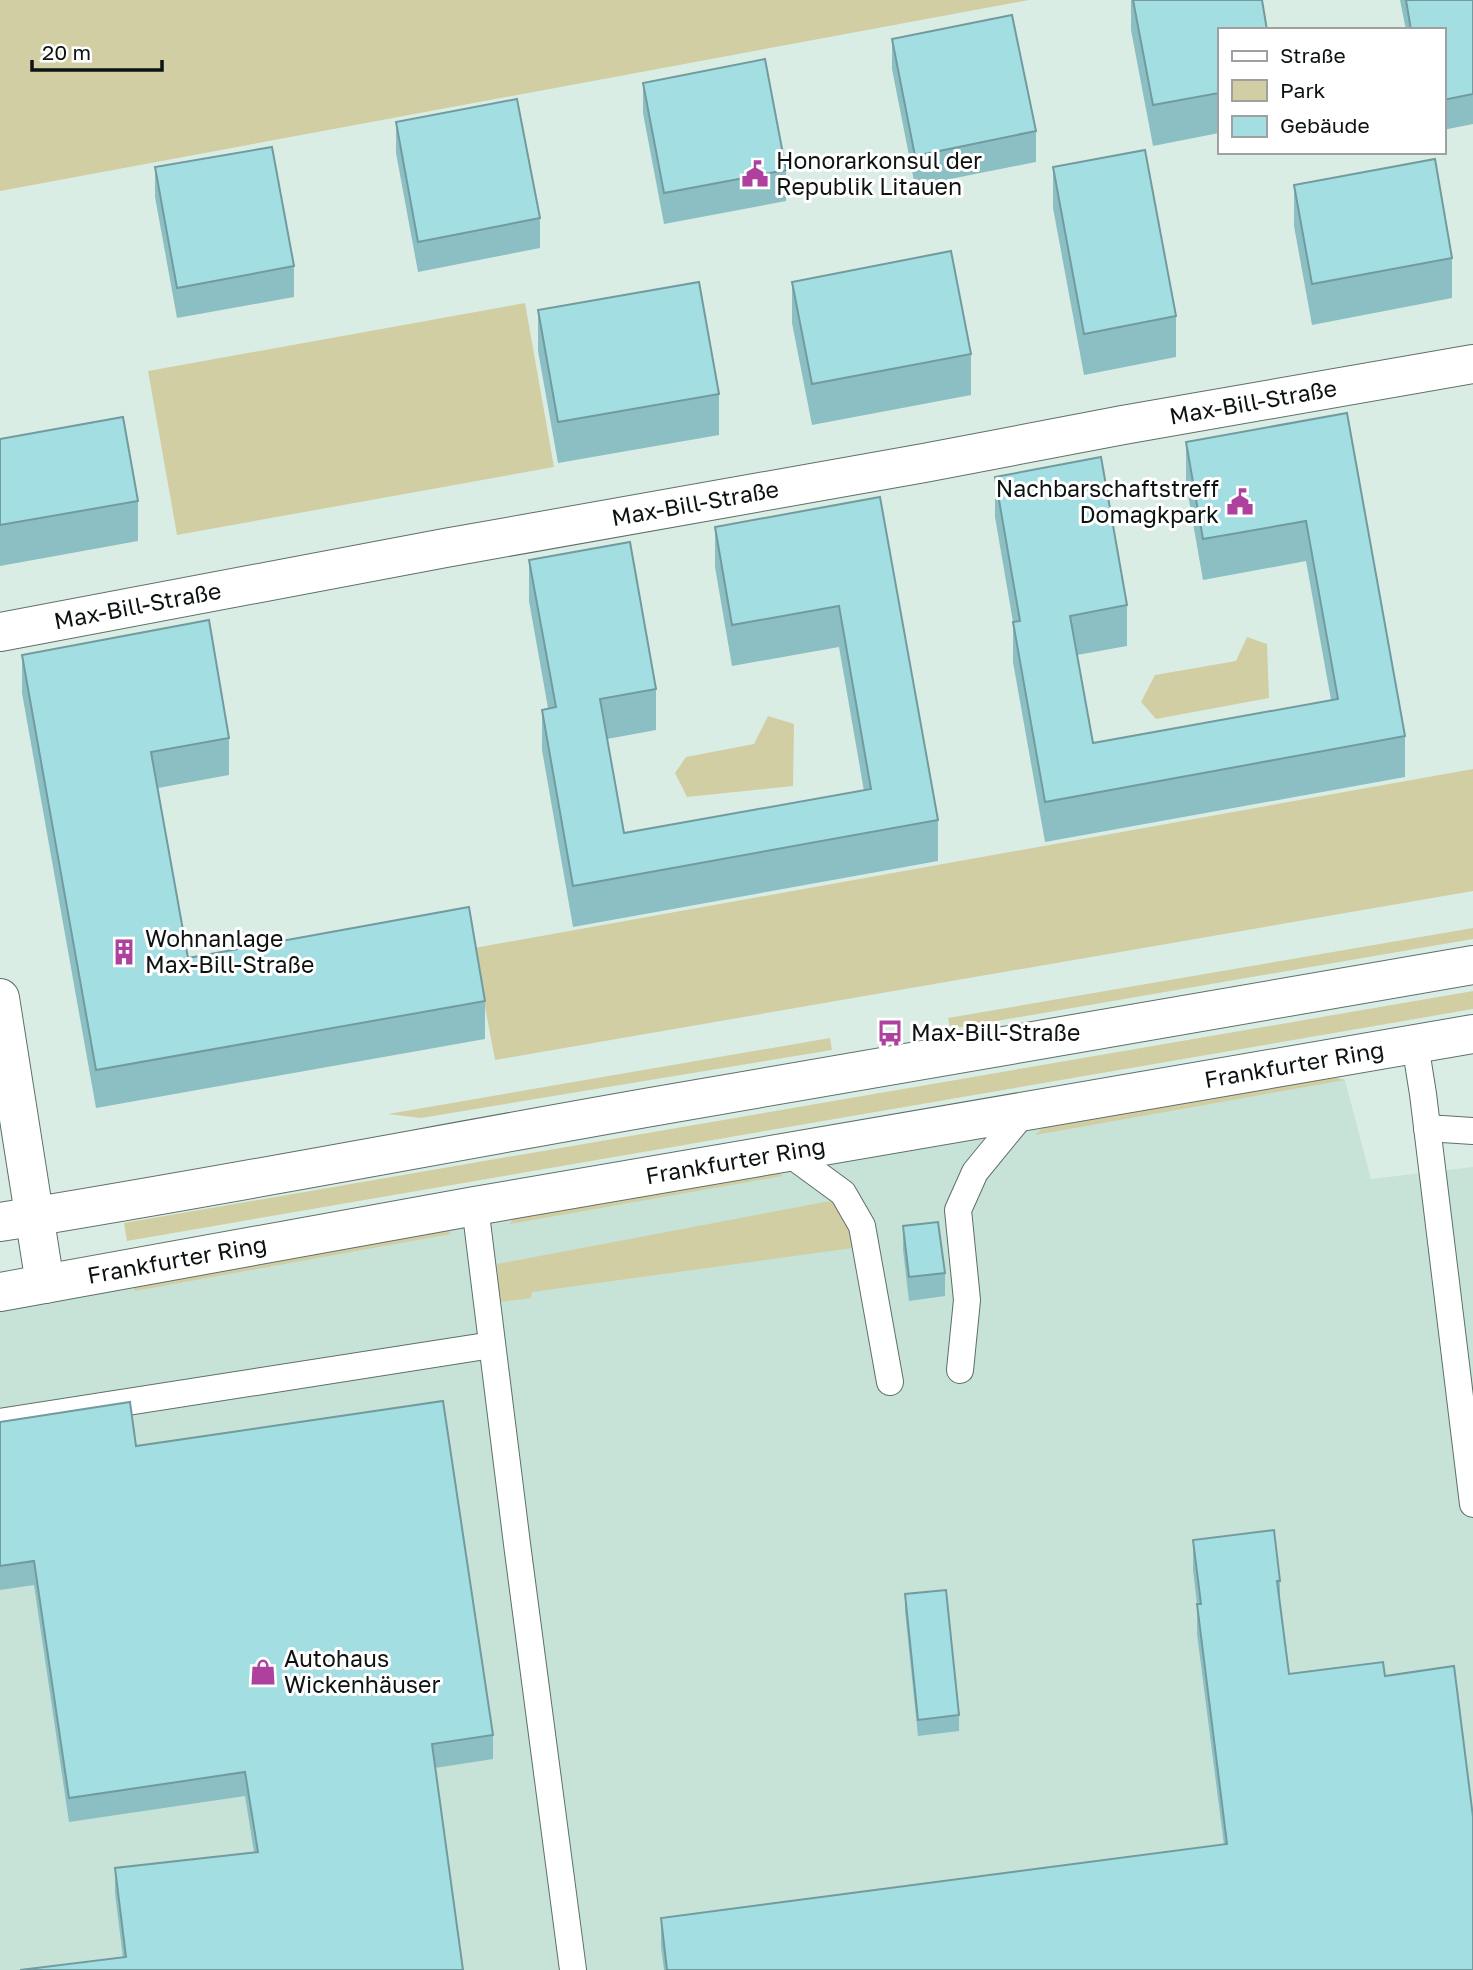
<svg xmlns="http://www.w3.org/2000/svg" width="1473" height="1970" font-family="'Golos Text',sans-serif">
<style>
.built{fill:#c7e3d8}
.green{fill:#d1cea4}
.lines{fill:none;stroke-linecap:round;stroke-linejoin:round}
.service-casing{stroke:#5e6f68;stroke-width:28}
.minor-casing{stroke:#5e6f68;stroke-width:40}
.primary-casing{stroke:#5e6f68;stroke-width:40}
.service{stroke:#fff;stroke-width:26}
.minor{stroke:#fff;stroke-width:38}
.primary{stroke:#fff;stroke-width:38}
.wall{fill:#8cbfc3}
.building{fill:#a3dee3;stroke:#729b9f;stroke-width:2}
.labels{text-anchor:middle;stroke-width:6;stroke-linejoin:round;paint-order:stroke}
.poi-label{font-size:23px;fill:#0d1311;stroke:#fff;text-anchor:start}
.street-label{font-size:23px;fill:#0d1311;stroke:#fff}
</style>
<rect width="100%" height="100%" fill="#daede5"/>
<polygon class="built" points="1313,1072 1345,1080 1371,1179 1473,1167 1473,1970 0,1970 0,1301"/>
<g class="green">
<polygon points="0,0 1029,0 0,191"/>
<polygon points="525,303 554,467 177,535 148,371"/>
<polygon points="1247,637 1267,644 1269,698 1156,719 1141,702 1155,675 1236,661"/>
<polygon points="768,716 794,724 793,786 687,797 675,773 686,757 754,744"/>
<polygon points="1473,769 1473,891 495,1060 474,948"/>
<polygon points="1473,928 1473,939 950,1029 948,1018"/>
<polygon points="1473,991 1473,1009 127,1241 124,1223"/>
<polygon points="830,1038 832,1050 421,1118 388,1114"/>
<polygon points="1313,1072 1345,1080 1035,1135 1053,1119"/>
<polygon points="770,1166 783,1176 510,1224 516,1210"/>
<polygon points="835,1200 860,1247 532,1292 531,1298 500,1302 497,1264"/>
<polygon points="442,1223 451,1234 135,1291 130,1278"/>
</g>
<g class="lines">
<g class="service-casing">
<g id="service">
<polyline points="1415,1044 1423,1094 1473,1504"/>
<polyline points="1427,1128 1473,1131"/>
<polyline points="787,1152 843,1193 862,1226 890,1382"/>
<polyline points="475,1206 517,1544 573,1970"/>
<polyline points="960,1370 967,1300 958,1210 975,1172 1025,1111"/>
<polyline points="0,1422 492,1345"/>
</g>
</g>
<g class="minor-casing">
<g id="minor">
<path id="s1" d="M0,632l445,-84 479,-85 199,-38 350,-61"/>
<polyline points="0,998 45,1284"/>
</g>
</g>
<g class="primary-casing">
<g id="primary">
<path d="M0,1222c218,-35 434,-77 651,-115 274,-48 548,-94 822,-142"/>
<path id="s2" d="M0,1292l475,-86 998,-172"/>
</g>
</g>
<use href="#service" class="service"/>
<use href="#minor" class="minor"/>
<use href="#primary" class="primary"/>
</g>
<g class="wall">
<polygon points="1131,0 1262,0 1219,30 1219,133 1153,146 1131,30"/>
<polygon points="1400,0 1473,0 1473,124 1443,130 1443,30 1406,30"/>
<polygon points="892,39 1036,131 1036,162 915,186 892,69"/>
<polygon points="643,83 786,170 786,201 664,224 643,113"/>
<polygon points="396,122 540,218 540,248 418,272 396,153"/>
<polygon points="155,167 294,266 294,297 177,318 155,197"/>
<polygon points="1053,167 1176,316 1176,357 1084,375 1053,208"/>
<polygon points="1294,185 1452,258 1452,298 1312,325 1294,226"/>
<polygon points="792,282 971,354 971,395 812,425 792,323"/>
<polygon points="538,310 719,394 719,435 558,463 538,351"/>
<polygon points="1347,413 1405,736 1405,777 1045,842 1013,662 1013,622 995,517 995,477 1127,605 1127,646 1077,655 1093,743 1331,700 1306,561 1203,580 1186,483 1186,442"/>
<polygon points="0,439 138,501 138,541 0,566"/>
<polygon points="880,497 938,820 938,861 573,927 542,750 542,710 548,708 529,601 529,560 656,689 656,730 607,739 624,833 864,791 839,647 732,666 715,567 715,527"/>
<polygon points="22,655 229,738 229,775 158,788 188,958 485,1001 485,1039 96,1108 22,693"/>
<polygon points="903,1226 945,1273 945,1296 909,1301 903,1250"/>
<polygon points="0,1422 136,1446 493,1735 493,1759 435,1768 463,1970 123,1958 115,1893 115,1868 254,1852 245,1796 69,1822 34,1585 0,1590"/>
<polygon points="1193,1540 1280,1581 1280,1607 1289,1674 1385,1676 1473,1970 664,1970 661,1947 661,1918 1224,1845 1197,1634 1197,1604 1193,1570"/>
<polygon points="905,1594 959,1715 959,1731 918,1736 905,1611"/>
</g>
<g class="building">
<polygon points="1133,0 1262,0 1267,30 1219,30 1219,93 1153,105"/>
<polygon points="1406,0 1473,0 1473,94 1443,100 1443,30 1411,30"/>
<polygon points="1012,15 1036,131 915,156 892,39"/>
<polygon points="765,59 786,170 664,193 643,83"/>
<polygon points="517,99 540,218 418,242 396,122"/>
<polygon points="272,147 294,266 177,288 155,167"/>
<polygon points="1145,150 1176,316 1084,334 1053,167"/>
<polygon points="1435,159 1452,258 1312,284 1294,185"/>
<polygon points="951,251 971,354 812,384 792,282"/>
<polygon points="699,282 719,394 558,422 538,310"/>
<polygon points="1347,413 1405,736 1045,802 1013,622 1020,621 995,477 1101,457 1127,605 1070,616 1093,743 1338,699 1306,521 1203,539 1186,442"/>
<polygon points="123,417 138,501 0,525 0,439"/>
<polygon points="880,497 938,820 573,886 542,710 556,707 529,560 630,542 656,689 600,699 624,833 871,789 839,606 732,625 715,527"/>
<polygon points="209,620 229,738 151,752 188,958 469,907 485,1001 96,1070 22,655"/>
<polygon points="938,1222 945,1273 909,1277 903,1226"/>
<polygon points="443,1401 493,1735 432,1744 463,1970 20,1970 126,1957 115,1868 258,1852 245,1772 69,1798 34,1561 0,1566 0,1422 130,1402 136,1446"/>
<polygon points="1274,1530 1280,1581 1277,1581 1289,1674 1383,1662 1385,1676 1454,1666 1473,1817 1473,1970 667,1970 661,1918 1227,1844 1197,1604 1201,1604 1193,1540"/>
<polygon points="946,1590 959,1715 918,1720 905,1594"/>
</g>
<defs>
<g id="civic-bare" transform="scale(2.1)"><path d="M-.6-6.5H3V-4.5H.6V-3L4-1V1h2V6H-6V1h2V-1L-.6-3ZM-1.2 2.5V6h2.4V2.5Z" fill="#ae409e" stroke="#fff" stroke-width="2.5" paint-order="stroke"/></g>
<g id="building-bare" transform="scale(2.1)"><path d="M-4-6H4V6H1V3H-1V6H-4ZM-2.5-4.3h1.7v1.8h-1.7ZM.8-4.3h1.7v1.8H.8ZM-2.5-1h1.7V.8h-1.7ZM.8-1h1.7V.8H.8Z" fill="#ae409e" stroke="#fff" stroke-width="2.5" paint-order="stroke"/></g>
<g id="bus-bare" transform="scale(2.1)"><path d="M-5-6H5V4H4V6H2V4H-2V6H-4V4H-5ZM-3.5-4V0h7V-4ZM-3.5 1.2v1.5H-2V1.2ZM2 1.2v1.5H3.5V1.2Z" fill="#ae409e" stroke="#fff" stroke-width="2.5" paint-order="stroke"/></g>
<g id="shop-bare" transform="scale(2.1)"><path d="M-5-2.5h2.3a2.7 3.5 0 0 1 5.4 0H5L5.5 6h-11ZM-1.5-2.5h3a1.5 2.3 0 0 0-3 0Z" fill="#ae409e" stroke="#fff" stroke-width="2.5" paint-order="stroke"/></g>
</defs>
<g fill-rule="evenodd">
<use href="#civic-bare" x="755" y="174"/>
<use href="#civic-bare" x="1240" y="502"/>
<use href="#building-bare" x="124" y="952"/>
<use href="#bus-bare" x="890" y="1033"/>
<use href="#shop-bare" x="263" y="1672"/>
</g>
<g class="labels">
<g class="poi-label">
<text x="776" y="169">Honorarkonsul der<tspan x="776" dy="26">Republik Litauen</tspan></text>
<text x="1219" y="497" text-anchor="end">Nachbarschaftstreff<tspan x="1219" dy="26">Domagkpark</tspan></text>
<text x="145" y="947">Wohnanlage<tspan x="145" dy="26">Max-Bill-Straße</tspan></text>
<text x="911" y="1041">Max-Bill-Straße</text>
<text x="284" y="1667">Autohaus<tspan x="284" dy="26">Wickenhäuser</tspan></text>
</g>
<g class="street-label">
<text dy="8" stroke="none"><textPath href="#s1" startOffset="1274">Max-Bill-Straße</textPath></text>
<text dy="8" stroke="none"><textPath href="#s1" startOffset="707">Max-Bill-Straße</textPath></text>
<text dy="8" stroke="none"><textPath href="#s1" startOffset="140">Max-Bill-Straße</textPath></text>
<text dy="8" stroke="none"><textPath href="#s2" startOffset="1314">Frankfurter Ring</textPath></text>
<text dy="8" stroke="none"><textPath href="#s2" startOffset="747">Frankfurter Ring</textPath></text>
<text dy="8" stroke="none"><textPath href="#s2" startOffset="180">Frankfurter Ring</textPath></text>
</g>
</g>
<rect x="1218" y="28" width="228" height="126" fill="#ffffff" stroke="#9ea1a0" stroke-width="2"/>
<rect x="1232" y="51" width="35" height="10" fill="#ffffff" stroke="#9ea1a0" stroke-width="2"/>
<text x="1280" y="63" font-size="21" fill="#0d1311">Straße</text>
<rect x="1232" y="80" width="35" height="21" fill="#d1cea4" stroke="#9ea1a0" stroke-width="2"/>
<text x="1280" y="98" font-size="21" fill="#0d1311">Park</text>
<rect x="1232" y="116" width="35" height="21" fill="#a3dee3" stroke="#9ea1a0" stroke-width="2"/>
<text x="1280" y="133" font-size="21" fill="#0d1311">Gebäude</text>
<path d="M32 60v10h130v-10" fill="none" stroke="#0d1311" stroke-width="3.5"/>
<text x="42" y="60" font-size="21" fill="#0d1311" stroke="#ffffff" stroke-width="5" paint-order="stroke">20 m</text>
</svg>
